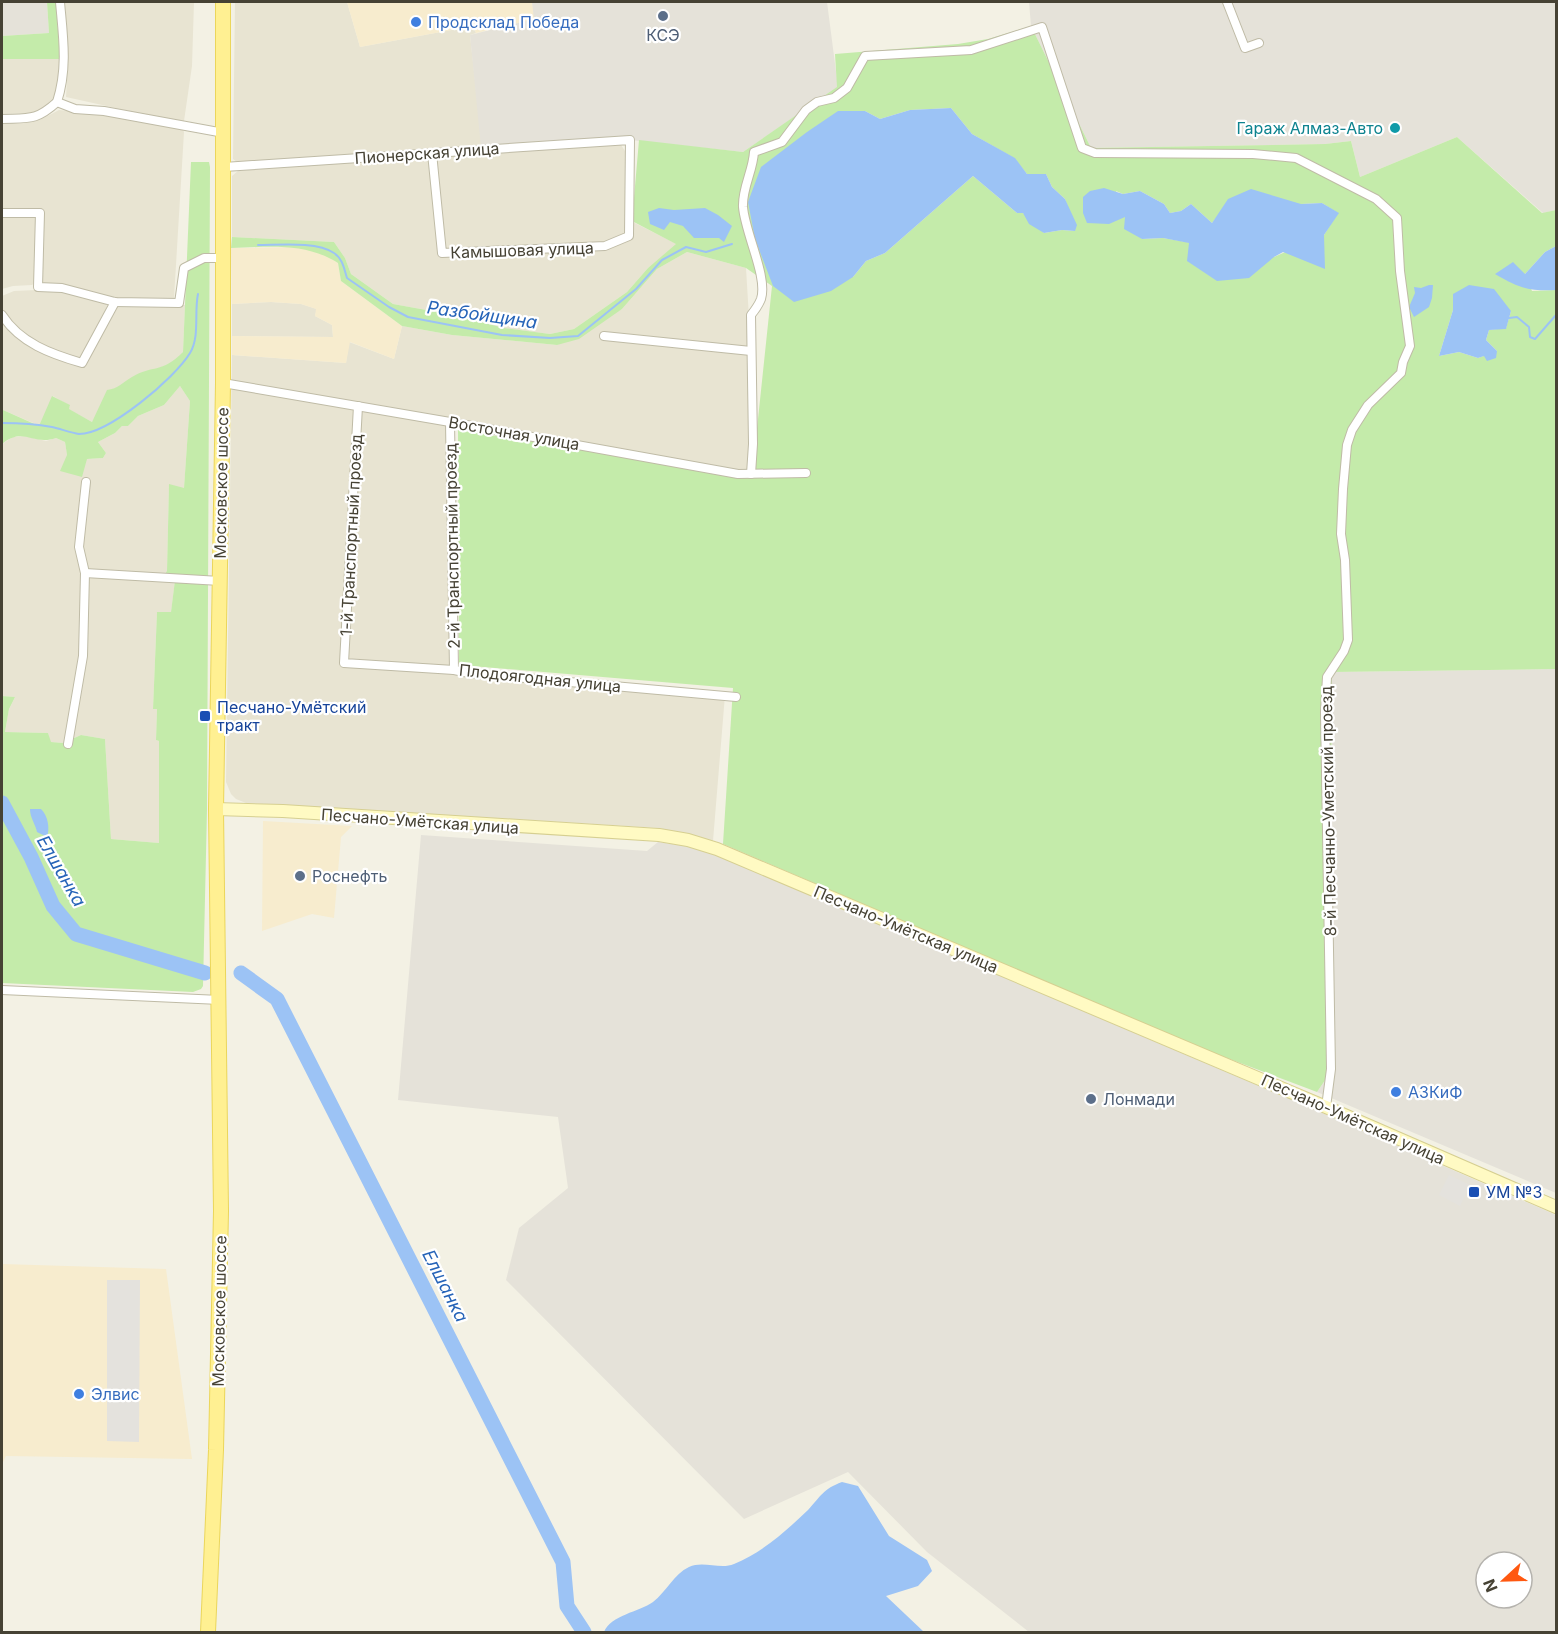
<svg xmlns="http://www.w3.org/2000/svg" width="1558" height="1634" font-family="Inter,sans-serif">
<style>
.residential{fill:#e8e4d2}
.commercial{fill:#f7ecce}
.industrial{fill:#e5e2d9;fill-rule:evenodd}
.green{fill:#c4ebaa;fill-rule:evenodd}
.parking{fill:#e4e2dd}
.water{fill:#9cc3f5}
.lines{fill:none;stroke-linecap:round;stroke-linejoin:round}
.stream{stroke:#9cc3f5;stroke-width:2}
.river{stroke:#9cc3f5;stroke-width:15}
.street-casing{stroke:#bfbba6;stroke-width:10}
.secondary-casing{stroke:#d6cf91;stroke-width:14}
.primary-casing{stroke:#ebd65b;stroke-width:16}
.street{stroke:#fff;stroke-width:8}
.secondary{stroke:#fffac3;stroke-width:12}
.primary{stroke:#fff092;stroke-width:14}
.service-dot{fill:#5c6f8a;stroke:#fff;stroke-width:2}
.shop-dot{fill:#3f7fe0;stroke:#fff;stroke-width:2}
.culture-dot{fill:#0f9aa8;stroke:#fff;stroke-width:2}
.transit-dot{fill:#1a4fb4;stroke:#fff;stroke-width:2}
.labels{text-anchor:middle;stroke-width:4.5;stroke-linejoin:round;paint-order:stroke}
.shop-label{font-size:16px;fill:#366cbe;stroke:#fff;text-anchor:start}
.service-label{font-size:16px;fill:#4e5e75;stroke:#fff;text-anchor:start}
.culture-label{font-size:16px;fill:#0d838f;stroke:#fff;text-anchor:end}
.street-label{font-size:16px;fill:#464234;stroke:#fff}
.transit-label{font-size:16px;fill:#164399;stroke:#fff;text-anchor:start}
.water-label{font-size:18px;font-style:italic;fill:#2664b8;stroke:#fff}
</style>
<rect width="100%" height="100%" fill="#f3f1e4"/>
<g class="residential">
<polygon points="65,2 194,2 192,66 184,121 179,122 66,97 68,61"/>
<polygon points="235,2 347,2 360,47 473,26 476,33 470,35 482,145 237,162 233,159"/>
<polygon points="2,59 60,59 60,82 54,99 50,104 36,113 2,114"/>
<polygon points="59,110 107,115 182,128 184,132 174,298 120,299 41,285 40,210 2,208 2,122 40,120"/>
<polygon points="621,145 625,151 625,218 677,244 648,268 627,292 574,329 550,334 503,328 454,315 393,304 351,274 345,258 334,242 232,237 232,176 238,171 483,152"/>
<polygon points="2,216 35,217 37,219 35,282 32,285 13,286 2,289"/>
<polygon points="687,252 746,268 751,351 752,476 451,422 455,670 725,695 713,841 659,828 246,803 236,799 231,794 226,782 232,355 346,363 349,342 394,359 402,326 452,335 557,345 622,309 657,269"/>
<polygon points="37,290 61,290 106,303 107,306 82,358 73,358 23,335 6,318 2,310 2,296 14,291"/>
<polygon points="271,302 301,304 317,309 315,316 332,325 333,337 232,336 232,304"/>
<polygon points="130,303 185,305 183,352 173,363 133,377 121,386 111,390 92,422 68,409 70,406 53,396 40,426 3,410 2,414 2,318 19,339 82,367 86,365 104,324 113,311 118,306"/>
<polygon points="180,386 190,401 184,489 169,485 167,571 175,580 171,613 157,612 153,709 157,709 156,740 159,741 159,843 111,839 105,739 81,735 63,743 50,742 48,733 5,732 9,709 15,697 2,696 2,444 13,437 26,436 46,441 56,438 65,442 67,455 87,459 103,458 106,453 98,442 115,433 122,426 128,426 138,416 164,405"/>
</g>
<g class="commercial">
<polygon points="347,2 532,2 535,19 476,33 473,26 360,47"/>
<polygon points="298,247 326,255 338,263 341,281 402,326 394,359 350,342 346,363 232,355 232,336 333,337 332,325 315,316 316,309 301,304 271,302 232,304 231,248"/>
<polygon points="263,821 352,826 341,837 334,918 312,914 262,931"/>
<polygon points="2,1264 166,1269 192,1459 6,1456 2,1464"/>
</g>
<g class="industrial">
<polygon points="2,2 47,2 49,33 2,36"/>
<polygon points="532,2 827,2 838,87 743,152 630,140 481,148 470,35 534,19"/>
<polygon points="1029,2 1556,2 1556,210 1543,213 1457,137 1360,177 1351,141 1325,144 1091,148 1031,26"/>
<polygon points="1556,669 1556,1193 1317,1092 1334,1067 1331,839 1332,672"/>
<path d="M421,835l226,16 11,-9 29,4 22,6 602,256 245,107v417h-527l-102,-80 -79,-80 -104,47 -238,-239 13,-52 49,-40 -10,-71 -160,-17zM1486,1562h36v36h-36z"/>
</g>
<g class="green">
<polygon points="47,2 56,2 60,59 2,59 2,36 49,33"/>
<path d="M1031,26l60,122 234,-4 26,-3 9,36 97,-40 85,76 14,-3v36l-11,6 -20,22 7,17 24,-1v379l-224,3 -1,167 3,228 -17,25 -127,-48 -467,-200 10,-156 -274,-23 -1,-235 294,46 20,-190 -26,-18 -59,-16 -30,17 -35,40 -43,30 -22,6 -105,-10 -50,-9 -61,-45 -3,-18c-33,-21 -69,-16 -107,-15l1,-11 102,5 11,16 6,16 42,30 61,11 50,13 46,6 24,-5 53,-37 21,-24 28,-24 -44,-23 7,-81 104,12 94,-65 -2,-33 123,-10 30,-5zM951,108l21,26 42,24 13,16h19l6,13 13,12 10,32 -13,-1 -18,3 -21,-20h-6l-44,-37 -88,77 -19,8 -13,16 12,-166 15,8 30,-9zM1116,191l7,3 17,-3 24,13 6,9 11,-2 10,-7 21,19 7,-9 82,-10 21,-1 16,10 -14,22 -50,22 -111,-19 -21,1 -17,-23zM1453,310l58,1 -5,17 -17,2 -3,10 11,11 -19,7 -19,-6 -20,4z"/>
<path d="M191,162h18l1,5 -3,643 -4,176 -2,3 -8,3 -191,-9v-287l13,1 -6,12 -4,23 43,1 3,9 12,1 18,-8 24,4 6,100 48,4v-102l-3,-1 1,-31h-4l4,-97h14l4,-32 -13,-1 5,-8 2,-87 15,4 6,-87 -10,-15 -16,19 -26,11 -10,10h-6l-7,7 -17,9 8,11 -3,5 -16,1 -5,18 -22,-6 7,-16 -2,-13 -9,-4c-23,8 -33,-12 -54,6v-30l1,-4 36,16 13,-30 18,9 -1,4 23,13 15,-32c11,-1 16,-8 25,-13 20,-12 31,-4 51,-25z"/>
</g>
<g class="parking">
<polygon points="1449,1175 1470,1185 1460,1206 1439,1195"/>
<polygon points="107,1280 140,1280 139,1442 107,1441"/>
</g>
<g class="water">
<polygon points="951,108 972,134 1015,158 1027,174 1046,174 1052,187 1065,199 1077,225 1075,231 1062,230 1044,233 1029,224 1023,213 1017,213 973,176 885,253 866,261 853,277 831,291 794,302 773,286 755,239 748,202 761,167 807,132 838,111 865,111 880,119 910,110"/>
<polygon points="1104,188 1123,194 1140,191 1164,204 1170,213 1181,211 1191,204 1212,223 1228,199 1251,189 1301,204 1322,203 1339,213 1324,235 1325,269 1283,252 1274,257 1249,278 1217,281 1187,261 1189,243 1163,238 1142,239 1124,229 1125,217 1109,224 1087,223 1083,213 1083,197 1090,191"/>
<polygon points="659,208 674,210 705,208 718,215 732,226 724,242 719,238 694,238 683,226 670,222 664,230 650,224 648,212"/>
<path d="M1556,246v44c-28,1 -37,-2 -61,-16l18,-12 12,12 20,-22z"/>
<polygon points="1429,285 1433,285 1432,298 1429,307 1414,317 1409,307 1415,293 1414,287 1421,288"/>
<polygon points="1469,285 1494,289 1511,311 1506,329 1489,330 1486,340 1497,351 1496,358 1487,361 1484,356 1478,358 1459,352 1439,356 1453,310 1453,294"/>
<path d="M30,809h11c7,7 9,19 6,28l-10,-5c-2,-9 -7,-14 -7,-23z"/>
<path d="M842,1482l16,4 31,50 38,24 5,11 -14,15 -32,10 38,36h-320c7,-17 35,-20 49,-30 13,-10 21,-28 36,-35 14,-7 31,3 45,-3 29,-12 52,-33 74,-54 13,-14 15,-21 34,-28z"/>
</g>
<g class="lines">
<g class="stream">
<path d="M258,245c20,0 59,-4 76,8 9,6 10,16 13,25l42,29 19,10 94,18 48,3 28,-2 58,-47 26,-29 24,-13 20,5 26,-8"/>
<polyline points="1509,318 1517,317 1529,327 1530,337 1535,339 1556,315"/>
<path d="M2,423c17,0 34,1 50,4 9,2 19,6 27,7 30,0 96,-56 111,-81 10,-16 4,-41 8,-59"/>
</g>
<g class="river">
<polyline points="2,803 31,857 53,906 76,934 205,973"/>
<polyline points="241,973 277,999 563,1562 567,1606 584,1632"/>
</g>
<g class="street-casing">
<g id="street">
<polyline points="1227,2 1245,48 1259,43"/>
<path d="M57,102c11,-34 6,-66 3,-100"/>
<path d="M2,119c27,-1 34,2 55,-17l18,7 29,2 120,22"/>
<polyline points="224,167 630,140 629,236 605,246 442,253 432,153"/>
<polyline points="2,213 40,213 38,287 62,288 115,302 179,303 184,268 204,258 223,258"/>
<path d="M2,315c18,28 49,39 80,48l33,-61"/>
<polyline points="604,336 751,351"/>
<polyline points="223,383 450,422 738,474 806,473"/>
<polyline points="358,406 344,663 454,670 469,673 736,697"/>
<polyline points="450,422 454,670"/>
<path d="M751,474l2,-30 -2,-129c4,-5 8,-11 10,-16 7,-22 -16,-66 -18,-92 -1,-19 10,-36 11,-55l28,-10 24,-32 11,-8 17,-4 13,-10 18,-32 106,-6 71,-23 40,121 13,5 158,1 43,4 80,41 21,19 3,53 10,75 -7,16 -2,11 -33,32 -16,25 -5,15 -4,44 -2,45 4,26 3,80 -4,11 -17,26 -2,35 6,357 -5,38"/>
<polyline points="85,573 220,581"/>
<polyline points="68,744 83,656 85,573 79,547 86,482"/>
<polyline points="2,990 220,1000"/>
</g>
</g>
<g class="secondary-casing">
<polyline id="secondary" points="216,809 283,811 659,835 688,840 717,849 1326,1107 1556,1207"/>
</g>
<g class="primary-casing">
<polyline id="primary" points="208,1632 216,1450 221,1211 216,809 223,383 223,2"/>
</g>
<use href="#street" class="street"/>
<use href="#secondary" class="secondary"/>
<use href="#primary" class="primary"/>
</g>
<g class="service-dot">
<circle cx="663" cy="16" r="6"/>
<circle cx="300" cy="876" r="6"/>
<circle cx="1091" cy="1099" r="6"/>
</g>
<g class="shop-dot">
<circle cx="416" cy="22" r="6"/>
<circle cx="1396" cy="1092" r="6"/>
<circle cx="79" cy="1394" r="6"/>
</g>
<circle class="culture-dot" cx="1395" cy="128" r="6"/>
<g class="transit-dot">
<rect x="199" y="710" width="12" height="12" rx="3"/>
<rect x="1468" y="1186" width="12" height="12" rx="3"/>
</g>
<g class="labels">
<g class="shop-label">
<text x="428" y="28">Продсклад Победа</text>
<text x="1408" y="1098">АЗКиФ</text>
<text x="91" y="1400">Элвис</text>
</g>
<g class="service-label">
<text x="663" y="41" text-anchor="middle">КСЭ</text>
<text x="312" y="882">Роснефть</text>
<text x="1103" y="1105">Лонмади</text>
</g>
<g class="culture-label">
<text x="1383" y="134">Гараж Алмаз-Авто</text>
</g>
<g class="street-label">
<text transform="translate(427 153) rotate(-4)" y="6">Пионерская улица</text>
<text transform="translate(522 250) rotate(-2)" y="6">Камышовая улица</text>
<text transform="translate(514 433) rotate(10)" y="6">Восточная улица</text>
<text transform="translate(221 483) rotate(-89)" y="6">Московское шоссе</text>
<text transform="translate(351 535) rotate(-87)" y="6">1-й Транспортный проезд</text>
<text transform="translate(452 546) rotate(-91)" y="6">2-й Транспортный проезд</text>
<text transform="translate(540 678) rotate(6)" y="6">Плодоягодная улица</text>
<text transform="translate(1328 811) rotate(-91)" y="6">8-й Песчанно-Уметский проезд</text>
<text transform="translate(420 821) rotate(4)" y="6">Песчано-Умётская улица</text>
<text transform="translate(906 929) rotate(23)" y="6">Песчано-Умётская улица</text>
<text transform="translate(1353 1119) rotate(24)" y="6">Песчано-Умётская улица</text>
<text transform="translate(219 1311) rotate(-89)" y="6">Московское шоссе</text>
</g>
<g class="transit-label">
<text x="217" y="713">Песчано-Умётский<tspan x="217" dy="18">тракт</tspan></text>
<text x="1486" y="1198">УМ №3</text>
</g>
<g class="water-label">
<text transform="translate(482 315) rotate(8)" y="6">Разбойщина</text>
<text transform="translate(61 871) rotate(60)" y="6">Елшанка</text>
<text transform="translate(445 1286) rotate(63)" y="6">Елшанка</text>
</g>
</g>
<rect width="1558" height="1634" fill="none" stroke="#464234" stroke-width="6"/>
<g transform="translate(1504 1580) rotate(248)"><circle r="28" fill="#ffffff" stroke="#b5b3ae" stroke-width="1.5"/>
<path d="M0-4.5L10 22L0 15L-10 22Z" fill="#ff5810"/>
<text y="-9" font-size="16" font-weight="bold" text-anchor="middle" fill="#464234">N</text>
</g>
</svg>
